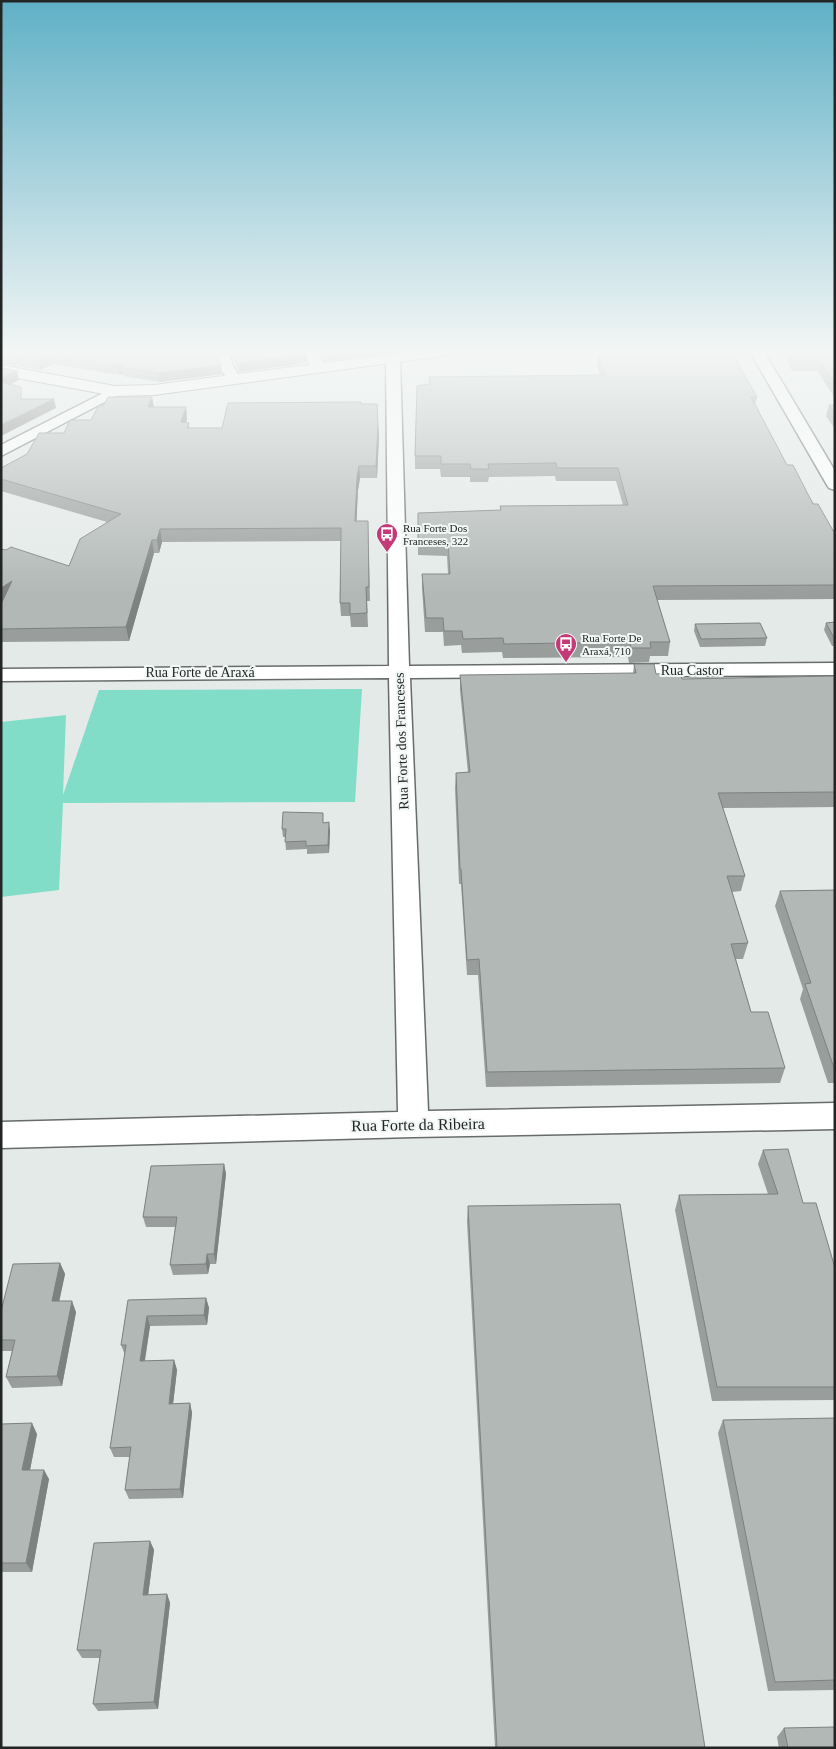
<svg xmlns="http://www.w3.org/2000/svg" width="836" height="1749" font-family="'Times New Roman',serif">
<style>
.green{fill:#81ddc7}
.lines{fill:none;stroke-linecap:round;stroke-linejoin:round}
.street-casing{stroke:#676c6b;stroke-width:3}
.secondary-casing{stroke:#676c6b;stroke-width:2}
.street{fill:#fff;fill-rule:evenodd}
.secondary{fill:#fff;fill-rule:evenodd}
.wall{fill:#999e9d}
.shaded-wall{fill:#7d817f}
.building{fill:#b2b8b6;stroke:#7d817f}
.labels{text-anchor:middle;stroke-width:4;stroke-linejoin:round;paint-order:stroke}
.far-poi-label{font-size:11px;fill:#232524;stroke:#f1f7f5;text-anchor:start}
.street-label{font-size:14px;fill:#232524;stroke:#f1f7f5}
.near-street-label{font-size:16px;fill:#232524;stroke:#f1f7f5}
</style>
<rect width="100%" height="100%" fill="#e4eae8"/>
<polygon class="green" points="362,689 355,802 63,803 59,890 1,897 1,722 66,715 63,795 99,690"/>
<g class="lines">
<g class="street-casing">
<g id="street">
<polygon points="213,350 227,350 233,366 241,379 239,382 229,382 219,366"/>
<polygon points="302,350 316,350 326,368 324,371 314,371"/>
<polygon points="749,350 763,350 835,471 835,490 829,488 827,485"/>
<polygon points="393,354 400,358 409,666 835,663 835,675 410,678 428,1111 835,1103 835,1129 413,1137 1,1148 1,1122 398,1112 389,678 1,681 1,669 389,666 386,358"/>
<polygon points="115,387 120,388 122,391 120,394 1,456 1,445"/>
</g>
</g>
<g class="secondary-casing">
<polygon id="secondary" points="425,350 464,350 462,353 457,354 154,395 115,396 1,375 1,365 115,386 154,385"/>
</g>
<use href="#street" class="street"/>
<use href="#secondary" class="secondary"/>
</g>
<g class="wall">
<polygon points="1,350 221,365 222,374 159,382 123,376 123,374 120,375 53,364 40,370 1,363"/>
<polygon points="229,350 304,350 306,352 306,362 300,364 239,372"/>
<polygon points="317,350 415,350 325,361"/>
<polygon points="782,350 835,350 835,398 817,371 792,371"/>
<polygon points="598,355 757,397 755,404 787,465 835,534 835,599 657,600 670,642 668,656 650,656 649,662 629,663 628,657 503,658 502,652 462,653 461,645 444,646 443,632 425,632 422,588 422,574 448,574 447,556 418,555 418,513 500,510 500,506 623,505 616,481 556,481 555,476 489,477 488,482 470,482 470,477 441,477 440,469 415,469 415,456 429,384 429,377 600,376 597,367"/>
<polygon points="152,397 154,407 186,407 187,419 186,423 189,423 189,428 222,428 362,404 378,424 379,436 377,478 360,478 358,490 356,521 368,521 370,601 367,601 368,627 351,627 350,616 341,616 340,603 341,541 162,542 159,553 154,553 129,641 1,642 1,549 69,566 107,522 1,491 1,468 27,454 64,433 91,420 103,406"/>
<polygon points="829,405 835,405 835,429 826,416"/>
<polygon points="835,622 835,646 832,646 824,630 826,623"/>
<polygon points="695,624 767,638 765,646 700,647 694,631"/>
<polygon points="634,664 656,674 682,679 835,676 835,807 723,808 745,876 741,891 732,892 748,943 743,959 736,959 751,1012 785,1068 780,1083 486,1087 478,975 467,975 461,884 459,884 455,788 456,773 468,773 460,690 460,675 633,674"/>
<polygon points="324,823 330,830 329,853 307,854 307,849 286,850 285,837 283,837 282,829"/>
<polygon points="835,890 835,1083 828,1083 800,999 803,989 775,906 780,891"/>
<polygon points="763,1150 803,1203 835,1268 835,1400 712,1401 675,1210 679,1195 768,1194 758,1164"/>
<polygon points="224,1164 226,1174 216,1264 210,1264 208,1274 173,1275 170,1265 175,1227 146,1227 143,1217"/>
<polygon points="468,1206 705,1748 495,1748 467,1221"/>
<polygon points="60,1263 65,1274 59,1301 76,1312 62,1386 12,1388 6,1377 12,1351 1,1351 1,1311"/>
<polygon points="206,1298 209,1308 207,1325 150,1326 145,1361 174,1360 177,1370 173,1404 190,1403 192,1413 183,1498 129,1499 125,1490 130,1457 114,1457 110,1448 125,1355 121,1345 128,1300"/>
<polygon points="835,1418 835,1690 768,1691 718,1433 723,1420"/>
<polygon points="1,1424 37,1434 30,1470 49,1479 32,1572 1,1572"/>
<polygon points="150,1541 154,1550 148,1595 167,1594 170,1603 158,1709 98,1711 93,1704 100,1658 82,1658 77,1650"/>
<polygon points="784,1728 835,1748 779,1748 777,1737"/>
</g>
<g class="shaded-wall">
<polygon points="342,350 415,350 325,361 325,352"/>
<polygon points="306,352 306,362 300,364 239,372 238,363"/>
<polygon points="51,355 53,364 40,370 38,361"/>
<polygon points="124,363 122,367 123,374 120,375 118,366"/>
<polygon points="221,365 222,374 159,382 158,373"/>
<polygon points="17,371 19,380 1,389 1,378"/>
<polygon points="152,397 154,408 148,407"/>
<polygon points="54,399 56,408 1,436 1,425"/>
<polygon points="186,407 187,419 182,434 181,422"/>
<polygon points="378,424 379,436 377,478 376,466"/>
<polygon points="359,466 360,478 358,490 356,534 355,521 357,478"/>
<polygon points="160,529 162,542 159,553 157,540"/>
<polygon points="152,540 154,553 129,641 126,627"/>
<polygon points="12,581 15,595 1,603 1,588"/>
<polygon points="329,822 330,830 329,853 328,845"/>
<polygon points="224,1164 226,1174 216,1264 214,1254"/>
<polygon points="207,1254 210,1264 208,1274 206,1264"/>
<polygon points="60,1263 65,1274 57,1312 52,1301"/>
<polygon points="206,1298 209,1308 207,1325 204,1315"/>
<polygon points="72,1301 76,1312 62,1386 57,1376"/>
<polygon points="147,1316 150,1326 143,1371 140,1361"/>
<polygon points="174,1360 177,1370 172,1413 169,1404"/>
<polygon points="190,1403 192,1413 183,1498 180,1489"/>
<polygon points="32,1423 37,1434 28,1480 22,1470"/>
<polygon points="44,1470 49,1479 32,1572 26,1563"/>
<polygon points="150,1541 154,1550 147,1604 143,1595"/>
<polygon points="167,1594 170,1603 158,1709 154,1702"/>
</g>
<g class="building">
<polygon points="1,350 214,350 221,365 158,373 122,367 124,363 118,366 51,355 38,361 1,354"/>
<polygon points="232,350 304,350 306,352 300,355 238,363"/>
<polygon points="323,350 342,350 325,352"/>
<polygon points="789,350 835,350 835,383 819,361 794,360"/>
<polygon points="598,355 733,355 757,397 751,397 787,465 793,465 813,504 818,504 835,534 835,585 653,586 670,642 650,642 651,648 631,648 630,642 504,644 503,638 463,639 462,631 444,631 443,618 426,618 422,574 450,574 448,542 418,542 418,513 501,510 500,506 628,505 618,468 557,468 556,463 488,464 489,469 471,469 470,464 441,464 441,456 415,456 417,386 430,384 429,377 605,375"/>
<polygon points="1,368 17,371 1,378"/>
<polygon points="1,382 21,387 21,399 54,399 1,425"/>
<polygon points="108,397 152,397 148,407 186,407 181,422 189,423 187,428 222,428 228,403 361,402 361,404 377,404 378,424 376,466 359,466 357,478 355,521 368,521 369,587 366,587 367,613 350,614 350,603 340,603 341,528 160,529 157,540 152,540 126,627 1,629 1,604 12,581 1,588 1,549 6,550 11,547 69,566 80,539 121,514 1,479 1,468 27,454 39,433 64,433 70,420 91,420 99,405 103,406"/>
<polygon points="829,405 835,405 835,414"/>
<polygon points="835,622 835,638 834,638 826,623"/>
<polygon points="760,623 767,638 701,639 695,624"/>
<polygon points="634,664 654,664 656,674 680,673 682,679 835,676 835,792 718,793 745,876 727,876 748,943 731,944 751,1012 768,1012 785,1068 487,1072 479,959 467,960 461,869 460,869 456,773 470,772 460,675 636,673"/>
<polygon points="283,812 323,813 323,823 329,822 328,845 306,846 306,841 285,842 286,829 282,829"/>
<polygon points="835,890 835,1068 834,1068 805,984 811,983 780,891"/>
<polygon points="788,1149 803,1203 816,1203 835,1268 835,1387 717,1387 679,1195 778,1194 763,1150"/>
<polygon points="224,1164 214,1254 207,1254 206,1264 170,1265 177,1217 143,1217 151,1166"/>
<polygon points="620,1204 705,1748 497,1748 468,1206"/>
<polygon points="60,1263 52,1301 72,1301 57,1376 6,1377 15,1340 1,1340 1,1311 13,1264"/>
<polygon points="206,1298 204,1315 147,1316 140,1361 174,1360 169,1404 190,1403 180,1489 125,1490 131,1447 110,1448 126,1345 121,1345 128,1300"/>
<polygon points="835,1418 835,1680 775,1682 723,1420"/>
<polygon points="32,1423 22,1470 44,1470 26,1563 1,1563 1,1424"/>
<polygon points="150,1541 143,1595 167,1594 154,1702 93,1704 101,1650 77,1650 94,1543"/>
<polygon points="835,1727 835,1748 788,1748 784,1728"/>
</g>
<linearGradient id="sky" x2="0" y2="1"><stop stop-color="#5fb0c6"/><stop offset="0.59" stop-color="#f3f6f5"/><stop offset="1" stop-color="#f3f6f5" stop-opacity="0"/></linearGradient>
<rect width="836" height="595" fill="url(#sky)"/>
<defs>
<g id="bus-pin" transform="scale(1.125)"><path d="M0 17L-7.5 6A9.5 9.5 0 1 1 7.5 6Z" fill="#c23a77" stroke="#f1f7f5"/><path d="M-5-6H5V4H4V6H2V4H-2V6H-4V4H-5ZM-3.5-4V0h7V-4ZM-3.5 1.2v1.5H-2V1.2ZM2 1.2v1.5H3.5V1.2Z" fill="#fff"/></g>
</defs>
<g fill-rule="evenodd">
<use href="#bus-pin" x="387" y="534"/>
<use href="#bus-pin" x="566" y="644"/>
</g>
<g class="labels">
<g class="far-poi-label">
<text x="403" y="532">Rua Forte Dos<tspan x="403" dy="13">Franceses, 322</tspan></text>
<text x="582" y="642">Rua Forte De<tspan x="582" dy="13">Araxá, 710</tspan></text>
</g>
<g class="street-label">
<text x="692" y="675">Rua Castor</text>
<text x="200" y="677">Rua Forte de Araxá</text>
<text transform="translate(401 741) rotate(-92)" y="5">Rua Forte dos Franceses</text>
</g>
<g class="near-street-label">
<text transform="translate(418 1124) rotate(-1)" y="6">Rua Forte da Ribeira</text>
</g>
</g>
<rect width="836" height="1749" fill="none" stroke="#232524" stroke-width="5"/>
</svg>
